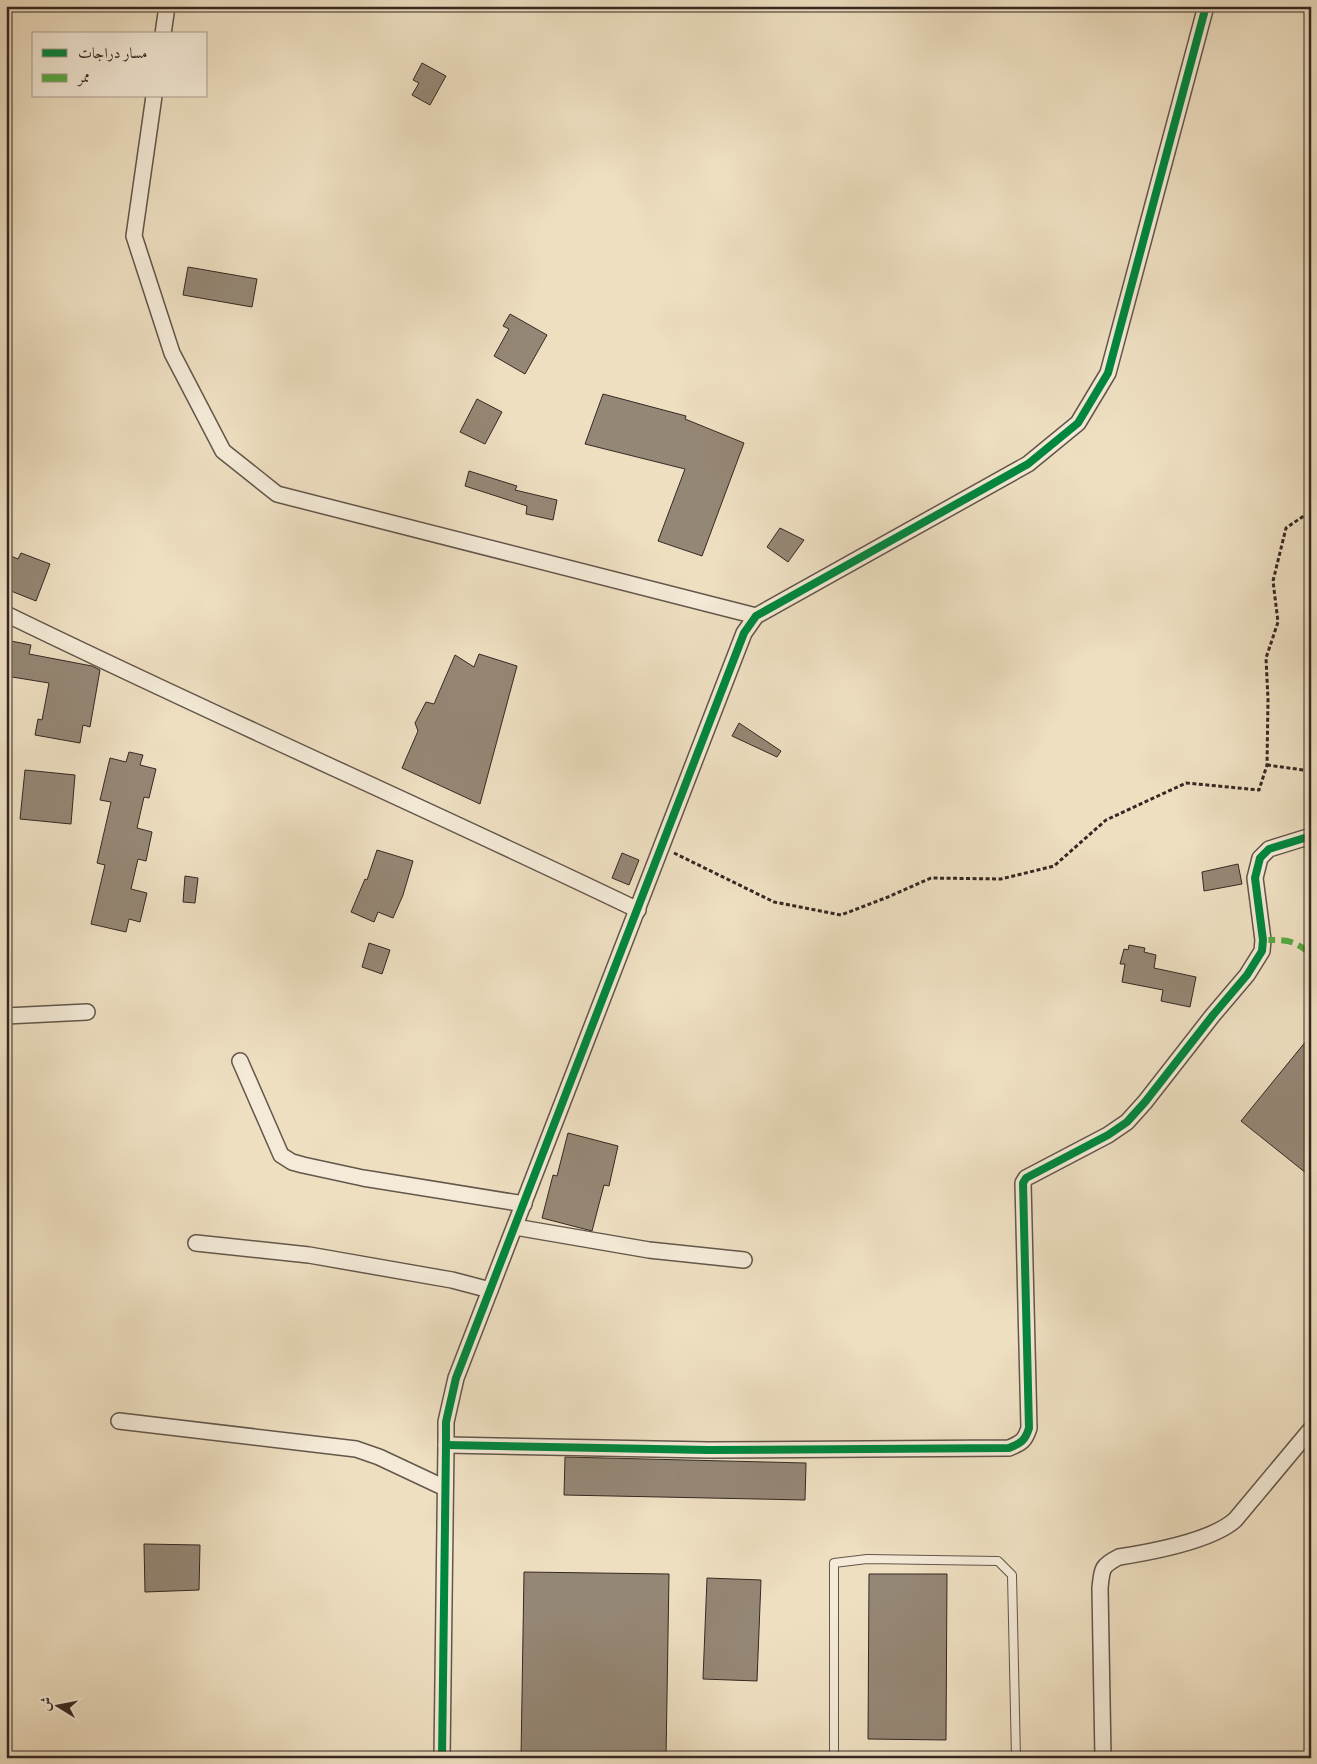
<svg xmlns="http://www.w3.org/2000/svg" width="1317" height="1764" font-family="'IM FELL Double Pica',Amiri,serif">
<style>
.building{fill:#958775;stroke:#352823}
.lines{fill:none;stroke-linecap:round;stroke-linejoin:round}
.lane-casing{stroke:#63564a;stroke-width:10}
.street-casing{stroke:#63564a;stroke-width:18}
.path{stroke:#352823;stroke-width:3;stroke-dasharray:4 2.5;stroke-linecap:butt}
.lane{stroke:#f4ead7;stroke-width:8}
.street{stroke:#f4ead7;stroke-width:15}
.quiet{stroke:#54aa43;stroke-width:6;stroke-dasharray:12 6;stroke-linecap:butt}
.cycleway-casing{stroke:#f4ead7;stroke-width:11}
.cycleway{stroke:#00873e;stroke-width:8}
</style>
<rect width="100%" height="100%" fill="#eedfc1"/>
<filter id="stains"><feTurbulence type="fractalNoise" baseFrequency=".004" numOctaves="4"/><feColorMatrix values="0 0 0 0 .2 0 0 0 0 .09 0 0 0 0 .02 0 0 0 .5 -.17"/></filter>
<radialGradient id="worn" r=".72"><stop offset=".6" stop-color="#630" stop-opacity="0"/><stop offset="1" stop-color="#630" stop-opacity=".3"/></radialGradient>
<g class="building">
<polygon points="422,63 446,76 430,105 412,95 419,83 413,80"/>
<polygon points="188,267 257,279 252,307 183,295"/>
<polygon points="510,314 547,335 525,374 494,356 509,329 503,326"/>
<polygon points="603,394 686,416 685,419 744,443 702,556 658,541 685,469 585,444"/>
<polygon points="477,399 502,412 485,444 460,432"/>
<polygon points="469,471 517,486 515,490 557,500 553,520 526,514 527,506 465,486"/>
<polygon points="780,528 804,540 788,562 767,547"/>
<polygon points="21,553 50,564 36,601 6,589 6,554 18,559"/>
<polygon points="6,640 31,645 29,654 92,666 100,670 90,727 83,725 80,743 35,735 38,719 42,720 49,683 6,676"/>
<polygon points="479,654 517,666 480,804 402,768 418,731 415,723 426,702 434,704 455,655 474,667"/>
<polygon points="739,723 781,751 777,757 732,736"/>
<polygon points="129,752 143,755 140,765 156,769 149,798 144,797 137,828 152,832 146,861 138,859 131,889 147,893 140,922 129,919 126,932 91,924 105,865 97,863 111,802 100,800 110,758 126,762"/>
<polygon points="25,770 75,775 71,824 20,819"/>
<polygon points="377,850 413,861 403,895 393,918 378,912 374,922 351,912 365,879 367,880"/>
<polygon points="622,853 639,860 629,885 612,878"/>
<polygon points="1238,864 1242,884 1204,891 1202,872"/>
<polygon points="185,876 198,878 195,903 183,902"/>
<polygon points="369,943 390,950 382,974 362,967"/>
<polygon points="1129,945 1145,948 1144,952 1156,955 1154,968 1196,977 1190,1007 1161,1001 1163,990 1122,982 1125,964 1120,964 1124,949 1128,950"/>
<polygon points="1311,1035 1311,1177 1241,1121"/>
<polygon points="568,1133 618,1146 609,1186 604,1185 592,1231 542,1218 553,1175 557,1176"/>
<polygon points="565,1457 806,1463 805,1500 564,1495"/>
<polygon points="144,1544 200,1545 199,1590 145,1592"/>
<polygon points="524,1572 669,1574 666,1758 521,1758"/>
<polygon points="869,1574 947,1574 946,1740 868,1739"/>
<polygon points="707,1578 761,1580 757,1681 703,1679"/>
</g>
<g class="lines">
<g class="lane-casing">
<polyline id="lane" points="834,1758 834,1563 867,1559 998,1561 1012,1575 1016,1758"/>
</g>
<g class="street-casing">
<g id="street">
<polyline points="163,34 167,6"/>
<polyline points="154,96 134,236 172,353 223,451 277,494 756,616"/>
<path d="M6,614c209,102 422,195 632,296"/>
<polyline points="6,1016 87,1012"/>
<polyline points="240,1061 281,1155 292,1162 303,1165 363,1178 524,1204"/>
<polyline points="515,1227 649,1250 744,1260"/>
<polyline points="196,1243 309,1255 452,1280 490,1290"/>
<polyline points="119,1421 356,1449 379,1457 445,1488"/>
<path d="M446,1445l262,5 301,-2c12,-5 16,-7 20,-20l-6,-245 3,-5 82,-43 19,-13 18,-20 68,-87 34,-40 15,-24 1,-11 -8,-62 5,-20 9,-9 42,-13"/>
<polyline points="442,1758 446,1445 446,1422 456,1378 744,633 756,616 1028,464 1078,423 1108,373 1206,6"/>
<path d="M1103,1758l-3,-170c2,-19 1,-22 19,-31 32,-5 92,-16 116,-37l76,-91"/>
</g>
</g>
<g class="path">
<polyline points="1267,765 1311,771"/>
<polyline points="674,853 774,902 841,915 888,897 931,878 1001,879 1054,866 1106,820 1186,783 1259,790 1267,765 1268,699 1266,658 1278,622 1273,581 1286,528 1311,511"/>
</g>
<use href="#lane" class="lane"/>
<use href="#street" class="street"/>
<path class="quiet" d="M1263,940c24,0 29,-1 48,14"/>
<g class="cycleway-casing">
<g id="cycleway">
<path d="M446,1445l262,5 301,-2c12,-5 16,-7 20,-20l-6,-245 3,-5 82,-43 19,-13 18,-20 68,-87 34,-40 15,-24 1,-11 -8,-62 5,-20 9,-9 42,-13"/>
<polyline points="442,1758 446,1445 446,1422 456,1378 744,633 756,616 1028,464 1078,423 1108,373 1206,6"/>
</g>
</g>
<use href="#cycleway" class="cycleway"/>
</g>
<rect width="1317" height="1764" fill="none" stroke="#eedfc1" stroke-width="25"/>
<rect x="8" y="8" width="1302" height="1749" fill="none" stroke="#352823" stroke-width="2.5"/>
<rect x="12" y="12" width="1292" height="1739" fill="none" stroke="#352823"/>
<rect x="32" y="32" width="175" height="65" fill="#f4ead7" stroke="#a89c8f"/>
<rect x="42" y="49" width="25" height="8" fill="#00873e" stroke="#a89c8f"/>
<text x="78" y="58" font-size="15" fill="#352823">مسار دراجات</text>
<rect x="42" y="74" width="25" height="8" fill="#54aa43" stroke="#a89c8f"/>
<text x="78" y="82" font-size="15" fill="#352823">ممر</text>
<g transform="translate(58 1706) rotate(280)" stroke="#f4ead7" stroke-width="4" paint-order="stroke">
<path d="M0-4L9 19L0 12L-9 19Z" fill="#352823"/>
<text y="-8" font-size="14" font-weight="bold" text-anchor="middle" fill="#352823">ش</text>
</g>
<rect width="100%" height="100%" filter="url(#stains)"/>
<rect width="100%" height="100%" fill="url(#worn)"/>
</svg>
